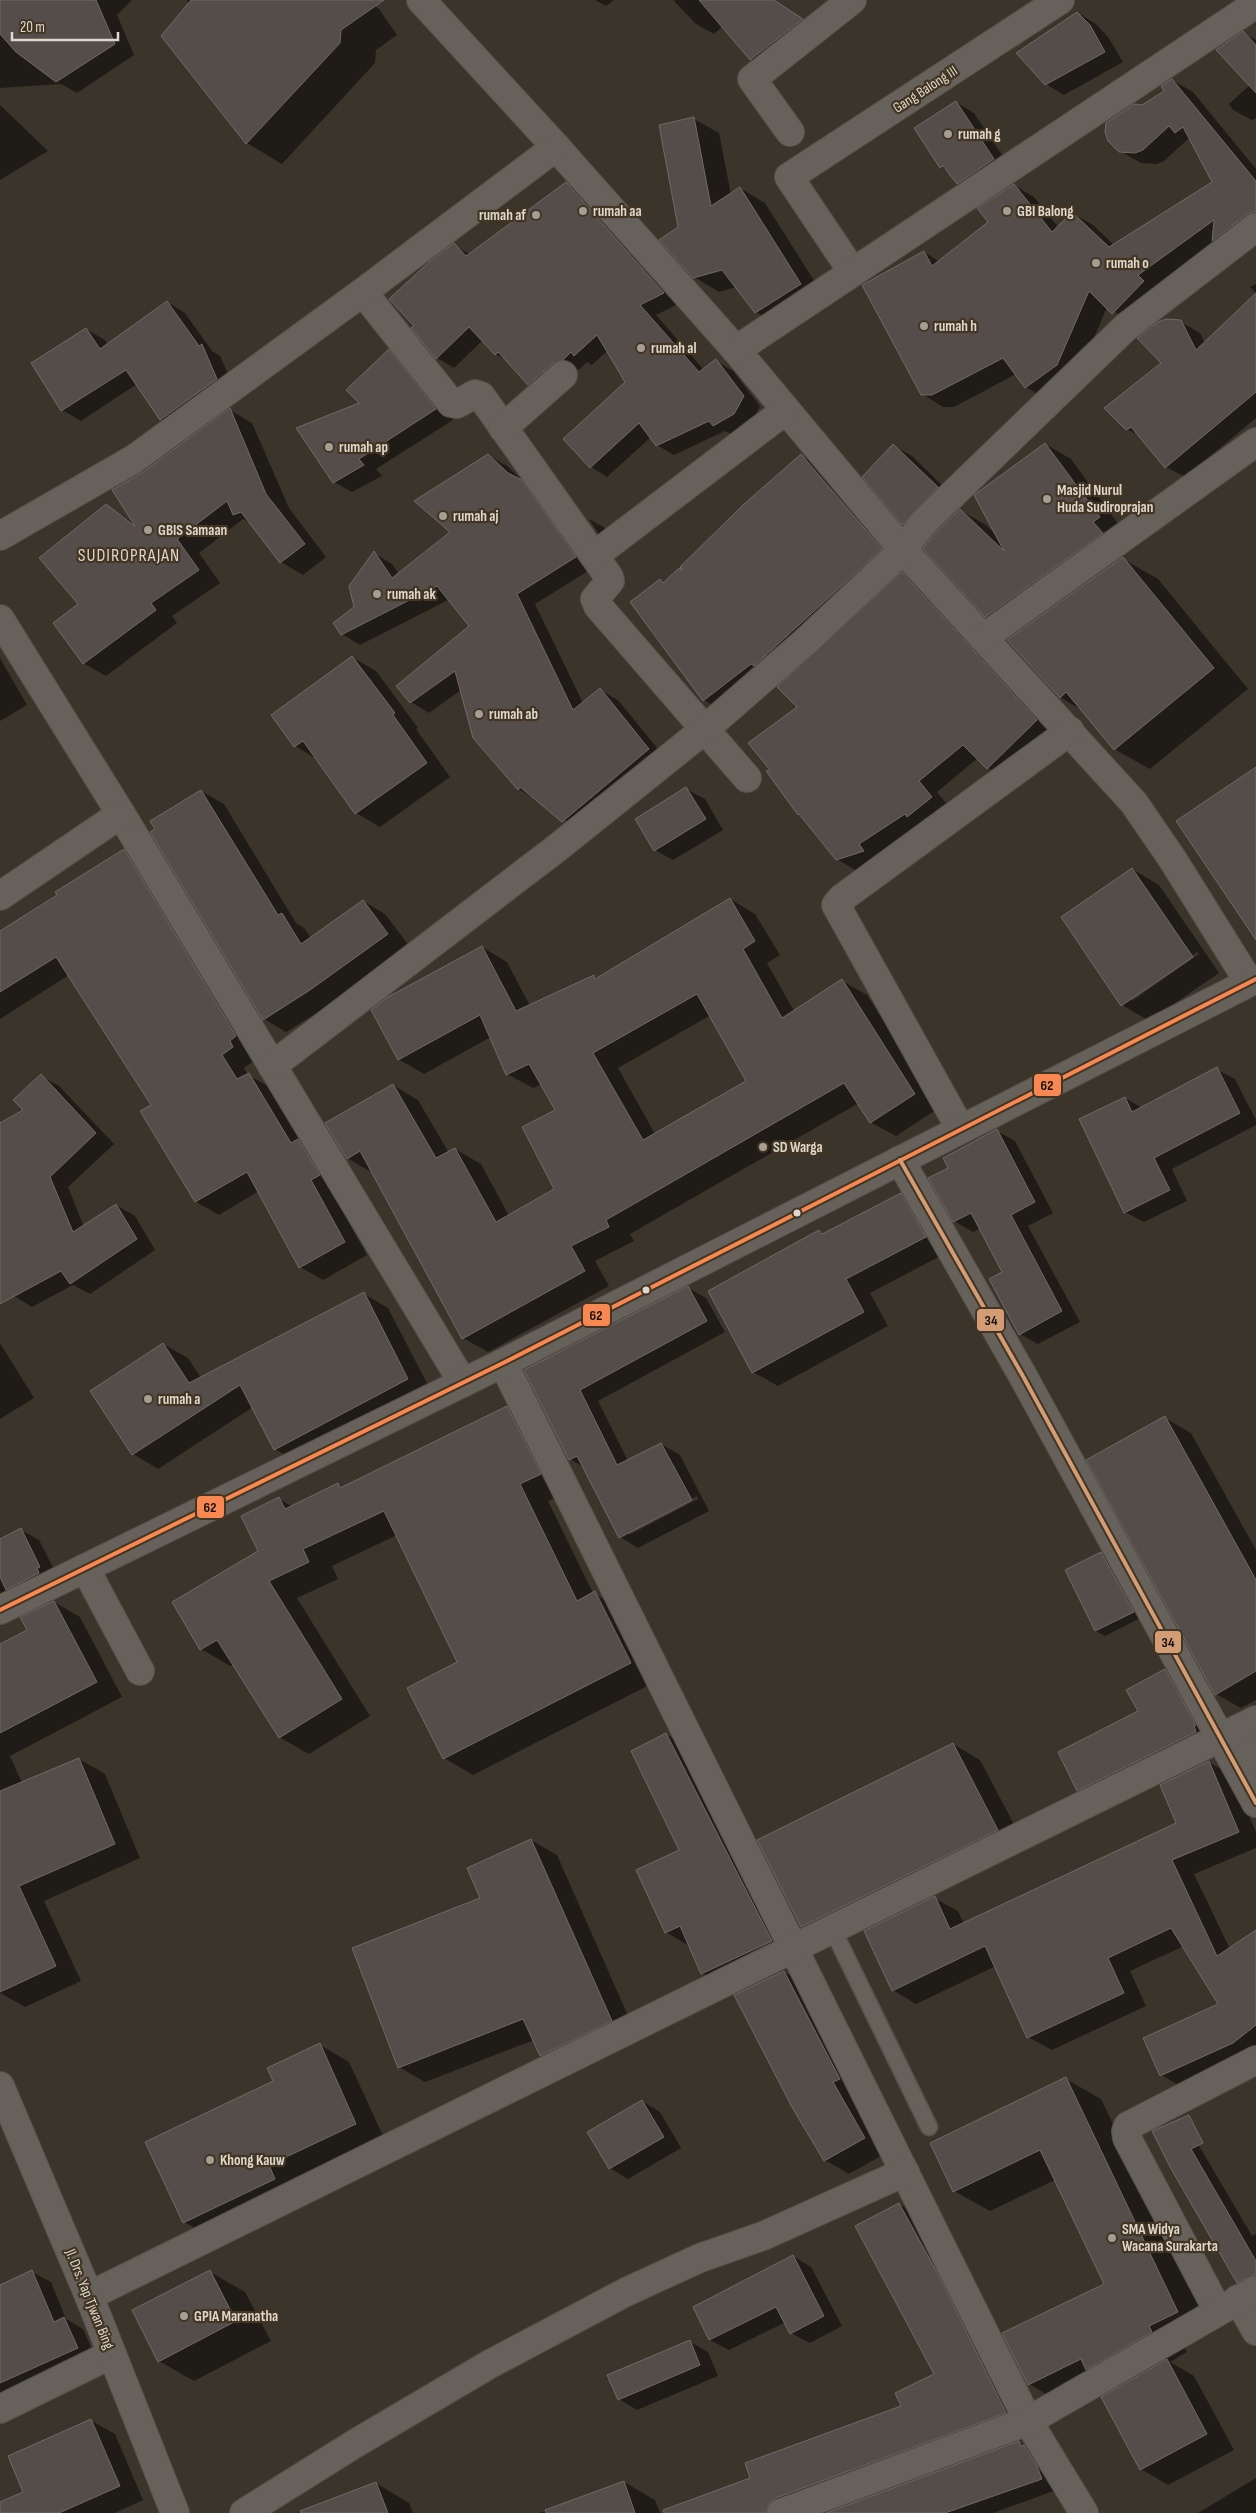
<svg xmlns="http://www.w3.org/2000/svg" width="1256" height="2513" font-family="'Sofia Sans Condensed',sans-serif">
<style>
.shadow{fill:#0007;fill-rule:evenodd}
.building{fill:#544d4a;stroke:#716966;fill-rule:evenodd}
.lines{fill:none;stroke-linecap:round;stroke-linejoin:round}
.lane-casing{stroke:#575048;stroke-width:19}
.street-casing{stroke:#575048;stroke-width:30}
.secondary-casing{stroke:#575048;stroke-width:30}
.lane{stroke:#66615a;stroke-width:16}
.street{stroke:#66615a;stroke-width:28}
.secondary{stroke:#66615a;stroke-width:28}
.bus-1-casing{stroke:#423523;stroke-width:8}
.bus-2-casing{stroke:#423523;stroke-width:8}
.bus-1{stroke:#f88751;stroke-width:4}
.bus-2{stroke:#d39c74;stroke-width:4}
.poi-dot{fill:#a69e93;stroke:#423523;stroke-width:2}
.bus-dot{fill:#dfd7cc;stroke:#423523;stroke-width:2}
.labels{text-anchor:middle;stroke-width:4.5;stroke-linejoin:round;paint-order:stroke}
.street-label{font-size:15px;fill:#dfd7cc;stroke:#423523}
.poi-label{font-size:15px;font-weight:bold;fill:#dfd7cc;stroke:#423523;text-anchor:start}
.quarter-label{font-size:18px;letter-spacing:1px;fill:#dfd7cc;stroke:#423523}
.line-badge{stroke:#423523;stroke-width:2}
.pale-badge-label{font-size:14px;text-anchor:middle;font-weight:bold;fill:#111}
</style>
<rect width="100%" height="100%" fill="#3b342a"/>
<g class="shadow">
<polygon points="0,0 132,0 117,15 134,55 77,93 61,84 0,88"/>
<polygon points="187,0 366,0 379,9 397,35 376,50 375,63 282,164 247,143"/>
<polygon points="595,0 614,0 606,6"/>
<polygon points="675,0 773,0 820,30 770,70 751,59 723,26 714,34 696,24 674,1"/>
<polygon points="1078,13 1096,24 1108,37 1123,62 1064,95 1046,84"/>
<polygon points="1243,33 1256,40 1256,118 1252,120 1233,110 1229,104 1250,85"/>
<polygon points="1172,80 1193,92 1256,169 1256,235 1134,325 1107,307 1078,376 1046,399 1026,387 1016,374 954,407 943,407 922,394 924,252 940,262 989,222 1014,185 1034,197 1058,227 1072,213 1093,225 1114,245 1213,183 1192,141 1188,139 1164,161 1157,164 1141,163 1120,151 1142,106 1166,92"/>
<polygon points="956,102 974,113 1012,170 977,194 958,183 950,173 941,167 916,128"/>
<polygon points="0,105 48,151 0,180"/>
<polygon points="694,119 719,133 731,195 740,188 765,203 825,298 781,327 756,312 736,287 719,292 694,277"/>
<polygon points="567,184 584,194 680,303 656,315 704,370 716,361 733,371 760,406 751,424 731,434 725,431 674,455 657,445 651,437 607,477 591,467 626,382 607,351 592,365 587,362 580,369 570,372 546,394 529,384 508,361 496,354 483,340 454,368 437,358 415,326 454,245 471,255"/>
<polygon points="1256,284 1256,293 1250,287"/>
<polygon points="1256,294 1256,418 1185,477 1166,467 1142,437 1127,429 1163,363 1181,322 1200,333 1205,343"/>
<polygon points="167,302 185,313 212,351 220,356 235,390 180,430 161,419 137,384 81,421 62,410 86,329 105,340 108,345"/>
<polygon points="389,351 407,362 453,420 376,469 382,476 352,492 334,482 361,404"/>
<polygon points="230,410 252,423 289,508 326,557 303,575 281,562 252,524 243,519 199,553 220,583 172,616 177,623 106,676 83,663 80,605 106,505 134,523 144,473"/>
<polygon points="1045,444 1071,459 1124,532 1012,631 986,616 960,510 986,525 996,535"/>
<polygon points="893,446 912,456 955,498 921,534 903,524"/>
<polygon points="488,455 507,466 526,484 540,493 593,568 535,604 583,703 600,690 618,700 667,760 581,831 519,789 461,690 429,713 411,702 471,626 450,599 360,645 342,634 356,607 374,553 392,564 399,574 452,532"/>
<polygon points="801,456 819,466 899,560 722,711 704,700 632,602 661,581 665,583 688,574"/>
<polygon points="589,519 623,538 617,543 598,533"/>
<polygon points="1123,559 1158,579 1248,689 1150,769 1114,749 1083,711 1060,697"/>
<polygon points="902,574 921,584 1055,731 1007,779 988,768 978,758 937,792 950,808 876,855 882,861 855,870 837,859 799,814 772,770 799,707"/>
<polygon points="352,657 376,671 418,728 416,729 450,777 380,827 356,813 317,759 295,746"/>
<polygon points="0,658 27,705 0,721"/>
<polygon points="686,789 705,799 723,830 673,860 655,850"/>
<polygon points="201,791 224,804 296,923 304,928 311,938 363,901 385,914 410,947 333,1003 286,1032 264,1019"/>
<polygon points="124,850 146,863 255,1060 244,1068 248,1075 272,1088 342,1188 333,1194 367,1255 323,1280 300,1267 259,1191 219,1215 196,1202 142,1111 153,1105 69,975 0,1019 0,932"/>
<path d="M1132,869l27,16 60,88 -70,48 -27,-16 -60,-87zM1197,952l2,2 -67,47v-3z"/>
<path d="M730,899l25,15 25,41 -13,8 27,48 48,-30 25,14 72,113 -43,28 -26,-14 -11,-19 -229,131 4,7 -39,20 14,25 -121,66 -25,-14 -90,-165 -26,-15 46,-73 25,15 31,53 6,-4 26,15 28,52 46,-26 2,-80 -15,-26 -9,4 -26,-14 -16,-37 -67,37 -26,-15 84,-112 25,15 23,44 64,-30 3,2zM711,1015l37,66 -93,53 -37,-66z"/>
<polygon points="1216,1069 1235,1079 1256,1120 1256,1125 1172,1169 1187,1201 1144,1222 1125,1212 1125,1098 1142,1108"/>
<polygon points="41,1076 59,1086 114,1144 68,1187 84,1227 116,1205 135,1216 155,1250 90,1294 73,1285 32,1307 14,1296 0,1282 0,1124 25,1110"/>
<polygon points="997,1131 1015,1141 1053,1213 1028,1226 1080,1322 1038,1344 1020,1334 1004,1272 981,1228 973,1232 954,1221 950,1169"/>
<polygon points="901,1194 926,1209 950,1251 870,1293 888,1326 778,1386 753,1372 819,1231 824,1234"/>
<path d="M688,1288l18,10 19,34 -127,69 30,60 33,-17 19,11 29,56 -71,37 -18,-11 -35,-69 -15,-9 -44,-89zM697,1496l1,3 -69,36v-3z"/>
<polygon points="364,1294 388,1308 432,1393 299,1463 275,1449 253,1407 158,1469 133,1454 92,1391 163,1344 188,1358 201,1378"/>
<polygon points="0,1343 34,1398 0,1419"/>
<polygon points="507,1407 536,1424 569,1491 548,1501 593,1593 624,1610 659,1680 473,1775 444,1758 459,1662 397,1535 332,1566 338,1579 297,1598 370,1716 309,1754 279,1737 234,1664 230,1666 201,1649 173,1603 259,1551 279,1499 293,1507 338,1485 343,1488"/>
<polygon points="1165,1418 1191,1433 1256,1550 1256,1700 1241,1708 1216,1694"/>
<polygon points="21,1530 39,1540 58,1577 0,1600 0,1540"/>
<polygon points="1101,1553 1110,1558 1142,1617 1105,1636 1096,1631 1066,1571"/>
<polygon points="54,1602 80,1617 122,1697 10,1756 22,1783 79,1759 105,1774 140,1858 44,1901 81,1981 25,2007 0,1993 0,1645 28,1630"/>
<polygon points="1165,1670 1183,1681 1213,1736 1096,1801 1078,1790 1140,1712"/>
<polygon points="666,1734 690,1748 795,1955 725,1987 702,1973 689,1946 666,1932 681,1851"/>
<polygon points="953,1744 980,1760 1025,1845 829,1942 801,1926"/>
<polygon points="1209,1762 1232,1776 1256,1832 1256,1848 1194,1874 1230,1949 1256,1964 1256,2056 1184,2088 1161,2075 1220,2004 1184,1946 1130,1971 1146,2006 1052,2050 1028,2037 996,1966 916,2004 893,1990 934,1898 958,1911 964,1924 1178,1823"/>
<polygon points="531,1840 557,1855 637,2036 567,2070 541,2055 534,2040 425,2082 399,2067 482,1898"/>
<polygon points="784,1972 808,1986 888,2152 849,2174 825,2160 794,2108"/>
<polygon points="320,2045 349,2062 385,2140 214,2239 184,2222 275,2082"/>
<polygon points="1066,2079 1101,2099 1213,2332 1184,2346 1187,2352 1170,2362 1194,2376 1234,2450 1168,2485 1141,2469 1120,2388 1110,2382 1064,2405 1029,2384 1106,2284 1055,2180 990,2211 954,2191"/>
<polygon points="642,2101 660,2112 681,2148 628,2179 610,2168"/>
<polygon points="1173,2122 1191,2132 1252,2236 1256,2234 1256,2292 1238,2282 1153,2132"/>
<polygon points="899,2204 918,2215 1023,2423 788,2513 737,2513 752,2479 902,2407 936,2375"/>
<polygon points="793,2256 811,2267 842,2326 810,2343 791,2333 786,2322 729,2350 710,2340 695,2307"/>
<polygon points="32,2272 51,2282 66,2319 83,2329 96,2359 0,2404 0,2286"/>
<polygon points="210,2272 245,2292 271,2341 194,2381 159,2361"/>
<polygon points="690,2342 708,2352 718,2376 637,2410 619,2399"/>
<polygon points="90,2420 115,2434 143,2500 115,2513 0,2513 0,2503 25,2492"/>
<polygon points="1019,2442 1037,2453 1059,2489 993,2513 829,2513"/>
<polygon points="1256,2478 1256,2513 1198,2513"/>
<polygon points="624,2482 655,2500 660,2513 540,2513"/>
<polygon points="376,2483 409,2503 413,2513 298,2513"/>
</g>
<g class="building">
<polygon points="0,0 96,0 115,44 56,82 16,52 0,34"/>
<polygon points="191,0 384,0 341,30 340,43 246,144 161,36"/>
<polygon points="699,0 774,0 803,19 750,60"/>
<polygon points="1077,12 1090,25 1105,52 1045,85 1016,53"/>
<polygon points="1243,31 1256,45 1256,93 1216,50"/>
<polygon points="1172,79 1256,181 1256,211 1246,215 1212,241 1214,220 1138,275 1144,281 1112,314 1089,291 1057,365 1025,388 1003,358 932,395 921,395 862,285 924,251 932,266 988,222 977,208 1014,184 1052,232 1072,212 1109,247 1212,182 1183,127 1175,133 1169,126 1143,150 1135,153 1119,152 1108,141 1105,132 1106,123 1134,104 1142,105 1164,91 1161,86"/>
<polygon points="956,101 994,159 957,184 943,166 940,168 914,128"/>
<polygon points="694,117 711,206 740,187 801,284 755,313 722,270 693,278 659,240 678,227 659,125"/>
<polygon points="566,182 664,293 640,305 699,372 716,359 744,396 734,414 713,426 709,421 656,446 639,423 590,468 563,439 625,382 597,335 574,356 571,352 563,360 553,363 528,385 498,352 495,355 469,327 436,359 411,328 414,326 389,299 429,262 454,243 466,256"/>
<polygon points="1256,293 1256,392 1165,468 1131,427 1126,430 1104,408 1161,363 1137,338 1158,322 1166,319 1181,320 1196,350"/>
<polygon points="167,301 199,346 202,344 217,379 160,420 126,370 61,411 31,363 86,328 100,349"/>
<polygon points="389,349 436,409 359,459 364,465 333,483 296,428 359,403 346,390"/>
<polygon points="230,408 266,494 305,544 280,563 241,512 233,515 227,501 177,539 199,570 151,603 156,610 83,664 53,623 78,604 39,558 106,504 135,526 112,490 143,472"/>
<polygon points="1045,443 1100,517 1093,522 1103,533 985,617 923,549 935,533 960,509 1004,551 974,495"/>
<polygon points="893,444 938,487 902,525 862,477"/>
<polygon points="488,454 508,473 522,480 576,557 517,594 573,710 600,688 649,749 562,822 520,787 518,790 473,738 455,671 410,703 396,686 469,626 437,586 341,635 333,623 354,607 349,586 374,551 392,578 450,532 414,501"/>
<polygon points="801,454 882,549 754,666 751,664 703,701 630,602 660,579 663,583 679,568 683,570 680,567 743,505"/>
<polygon points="1123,557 1214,668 1114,750 1066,692 1060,698 1007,640"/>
<polygon points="902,572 1037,720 987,769 963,745 919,781 932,797 907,817 905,814 859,844 864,851 836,860 799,814 798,815 766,771 770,770 748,743 797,707 777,687"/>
<polygon points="352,656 395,713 393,715 427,763 355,814 303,741 294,747 271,715"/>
<polygon points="1256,767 1256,940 1176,821"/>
<polygon points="686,787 706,819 654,851 635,819"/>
<polygon points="201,790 278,915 282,913 301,944 363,900 388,934 310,990 263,1020 150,832 155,829 150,821"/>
<polygon points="124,849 236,1036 230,1041 233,1047 222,1055 237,1079 249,1073 291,1143 298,1139 320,1175 311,1180 345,1242 299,1268 247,1172 195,1202 140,1111 151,1105 56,957 0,992 0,931 57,895 55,892"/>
<polygon points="1132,868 1193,957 1121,1006 1061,917"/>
<path d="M730,898l25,43 -12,8 39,69 60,-39 73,115 -45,29 -26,-40 -238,137 3,7 -38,19 14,25 -123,68 -102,-188 -13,8 -22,-36 68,-39 43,74 19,-10 41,74 58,-33 -32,-62 33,-17 -26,-46 -23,11 -26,-60 -82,45 -27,-50 17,-13 94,-51 34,65 78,-36 1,4zM697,994l49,87 -103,59 -50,-87z"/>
<polygon points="1217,1067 1240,1113 1154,1158 1170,1190 1124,1213 1079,1119 1125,1097 1132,1112"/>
<polygon points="41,1074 96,1133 50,1177 73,1232 116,1204 137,1239 70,1284 61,1271 0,1304 0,1123 23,1110 13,1100"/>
<polygon points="997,1129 1035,1202 1011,1215 1062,1311 1019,1335 989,1279 1002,1272 971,1213 953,1222 928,1178 948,1168 943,1158"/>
<polygon points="901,1193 926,1237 846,1279 864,1312 752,1373 708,1291 819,1230 822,1234"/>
<polygon points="688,1286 707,1321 580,1390 617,1465 661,1443 692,1500 619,1538 577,1456 569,1460 524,1370"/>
<polygon points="364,1292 408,1379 274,1450 240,1385 132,1455 90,1391 163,1343 189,1383"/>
<polygon points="507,1406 541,1474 520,1484 577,1601 595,1591 631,1663 443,1759 407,1688 457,1662 384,1511 303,1549 309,1562 269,1581 342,1699 279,1738 217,1640 200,1650 172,1602 258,1551 241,1516 279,1497 285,1509 338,1483 340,1488"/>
<polygon points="1165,1416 1256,1580 1256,1671 1215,1695 1086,1460"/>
<polygon points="21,1528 40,1567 37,1568 39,1573 6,1590 0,1577 0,1539"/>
<polygon points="1101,1552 1134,1612 1095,1631 1065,1570"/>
<polygon points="54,1601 97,1682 0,1733 0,1644 27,1630 20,1617"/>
<polygon points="1165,1669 1196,1725 1194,1726 1196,1732 1077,1791 1058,1752 1138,1711 1126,1690"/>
<polygon points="666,1733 772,1941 701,1974 680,1926 665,1933 636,1870 679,1850 631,1751"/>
<polygon points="953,1743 998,1830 801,1927 757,1840"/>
<polygon points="79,1758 115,1844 19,1886 56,1966 0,1992 0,1791"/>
<polygon points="1209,1761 1239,1832 1172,1860 1217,1956 1256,1930 1256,2025 1233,2043 1160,2076 1143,2038 1218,2004 1171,1928 1108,1958 1124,1993 1027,2038 985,1946 892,1991 864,1931 935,1896 950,1929 1176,1823 1160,1785"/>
<polygon points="531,1839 612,2021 540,2056 523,2019 398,2068 352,1948 480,1898 467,1868"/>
<polygon points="784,1971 840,2079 833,2082 865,2138 824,2161 793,2109 734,1995"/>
<polygon points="320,2043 356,2124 269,2165 275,2179 183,2223 145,2142 273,2081 267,2068"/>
<polygon points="1066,2077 1178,2312 1149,2326 1152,2332 1086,2370 1081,2359 1028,2385 1002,2333 1104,2284 1040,2150 953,2192 930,2143"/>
<polygon points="642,2100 664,2137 609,2169 587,2132"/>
<polygon points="1189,2115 1203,2143 1191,2149 1256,2261 1256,2274 1237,2283 1170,2167 1152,2131"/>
<polygon points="899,2203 939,2276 1006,2413 776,2498 769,2503 766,2513 664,2513 663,2510 750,2478 745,2463 901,2406 895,2393 934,2374 855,2226"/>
<polygon points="793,2255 824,2316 790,2334 776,2307 709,2340 693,2307"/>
<polygon points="32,2270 54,2322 64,2317 78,2348 0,2383 0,2285"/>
<polygon points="210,2270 236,2321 158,2362 132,2310"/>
<polygon points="690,2340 700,2365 618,2400 607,2375"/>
<polygon points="1167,2359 1207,2434 1140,2470 1101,2397"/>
<polygon points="91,2419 120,2486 59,2513 0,2513 0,2502 23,2492 8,2456"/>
<polygon points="1019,2441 1021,2446 1024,2445 1037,2466 1042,2479 945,2513 826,2513"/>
<polygon points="624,2481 635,2513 546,2513 545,2510"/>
<polygon points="376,2482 388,2513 301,2513 300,2511"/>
</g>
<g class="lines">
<g class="lane-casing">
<polyline id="lane" points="833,1930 929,2127"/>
</g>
<g class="street-casing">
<g id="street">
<polyline points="421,0 556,147 736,350 903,550 1134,803 1173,860 1249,982"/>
<polyline points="790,132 752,79 852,0"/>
<polyline points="852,271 789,177 1060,0"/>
<polyline points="363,292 451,403 457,404 475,394 481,396 609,577 610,581 595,599 598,606 747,778"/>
<polyline points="736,350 1256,4"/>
<polyline points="503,428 563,375"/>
<polyline points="0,536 134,459 363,292 556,147"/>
<polyline points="595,555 786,410"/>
<polyline points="0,619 121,814 463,1383"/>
<polyline points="983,638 1256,442"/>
<polyline points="0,896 121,814"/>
<polyline points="272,1066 557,848 704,730 805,642 903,550 923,523 1126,327 1256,227"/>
<polyline points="960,1128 836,905 842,898 1070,731"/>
<polyline points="900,1160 1024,1378 1256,1803"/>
<polyline points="503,1363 1028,2421 1084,2513"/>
<polyline points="85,1568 140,1671"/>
<polyline points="1235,1732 1256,1760"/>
<polyline points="89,2296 1256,1720"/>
<polyline points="1238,2299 1256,2331"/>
<polyline points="1218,2311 1127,2138 1126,2131 1128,2126 1256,2060"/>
<polyline points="0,2409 112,2354"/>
<polyline points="244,2513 356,2443 490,2364 626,2292 700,2258 763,2236 905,2172"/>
<polyline points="781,2513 1028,2421 1256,2290"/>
</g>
</g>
<g class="secondary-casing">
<g id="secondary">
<polyline points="0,1610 503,1363 1256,979"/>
<polyline points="0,2086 89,2296 175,2513"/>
</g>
</g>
<use href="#lane" class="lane"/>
<use href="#street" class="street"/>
<use href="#secondary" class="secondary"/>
<g class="bus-1-casing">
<polyline id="bus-1" points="0,1610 503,1363 1256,979"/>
</g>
<g class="bus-2-casing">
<polyline id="bus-2" points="900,1160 1024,1378 1256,1803"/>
</g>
<use href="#bus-1" class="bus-1"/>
<use href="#bus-2" class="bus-2"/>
</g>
<g class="poi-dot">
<circle cx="948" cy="134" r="5"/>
<circle cx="583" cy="211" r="5"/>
<circle cx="1007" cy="211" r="5"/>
<circle cx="536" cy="215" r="5"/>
<circle cx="1096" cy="263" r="5"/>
<circle cx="924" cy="326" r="5"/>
<circle cx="641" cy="348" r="5"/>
<circle cx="329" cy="447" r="5"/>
<circle cx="1047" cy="499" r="5"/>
<circle cx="443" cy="516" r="5"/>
<circle cx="148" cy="530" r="5"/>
<circle cx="377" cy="594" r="5"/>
<circle cx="479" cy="714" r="5"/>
<circle cx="763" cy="1147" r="5"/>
<circle cx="148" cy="1399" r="5"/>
<circle cx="210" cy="2160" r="5"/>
<circle cx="1112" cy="2238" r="5"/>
<circle cx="184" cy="2316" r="5"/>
</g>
<g class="bus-dot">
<circle cx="797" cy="1213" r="4.5"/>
<circle cx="646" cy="1290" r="4.5"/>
</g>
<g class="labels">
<g class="street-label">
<text transform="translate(925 89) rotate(-33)" y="5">Gang Balong III</text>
<text transform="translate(90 2299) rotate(68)" y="5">Jl. Drs. Yap Tjwan Bing</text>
</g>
<g class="poi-label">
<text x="958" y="139">rumah g</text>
<text x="593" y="216">rumah aa</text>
<text x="1017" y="216">GBI Balong</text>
<text x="526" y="220" text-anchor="end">rumah af</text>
<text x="1106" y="268">rumah o</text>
<text x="934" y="331">rumah h</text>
<text x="651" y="353">rumah al</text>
<text x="339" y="452">rumah ap</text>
<text x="1057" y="495">Masjid Nurul<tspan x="1057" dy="17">Huda Sudiroprajan</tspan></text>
<text x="453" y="521">rumah aj</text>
<text x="158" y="535">GBIS Samaan</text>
<text x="387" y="599">rumah ak</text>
<text x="489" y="719">rumah ab</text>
<text x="773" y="1152">SD Warga</text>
<text x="158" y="1404">rumah a</text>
<text x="220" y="2165">Khong Kauw</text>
<text x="1122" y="2234">SMA Widya<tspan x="1122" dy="17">Wacana Surakarta</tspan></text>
<text x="194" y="2321">GPIA Maranatha</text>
</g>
<g class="quarter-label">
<text x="129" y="561">SUDIROPRAJAN</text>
</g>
</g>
<g class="line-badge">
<rect x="1033" y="1073" width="29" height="24" rx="5" fill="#f88751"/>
<rect x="582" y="1303" width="29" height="24" rx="5" fill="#f88751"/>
<rect x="976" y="1308" width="29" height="24" rx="5" fill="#d39c74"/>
<rect x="196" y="1495" width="29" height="24" rx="5" fill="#f88751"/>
<rect x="1154" y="1630" width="28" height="24" rx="5" fill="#d39c74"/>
</g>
<g class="pale-badge-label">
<text x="1047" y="1090">62</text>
<text x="596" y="1320">62</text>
<text x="991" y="1325">34</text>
<text x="210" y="1512">62</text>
<text x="1168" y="1647">34</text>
</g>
<path d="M12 32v8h106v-8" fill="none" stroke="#dfd7cc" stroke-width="2.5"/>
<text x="20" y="32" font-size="15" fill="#dfd7cc" stroke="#423523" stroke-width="4" paint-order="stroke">20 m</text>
</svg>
